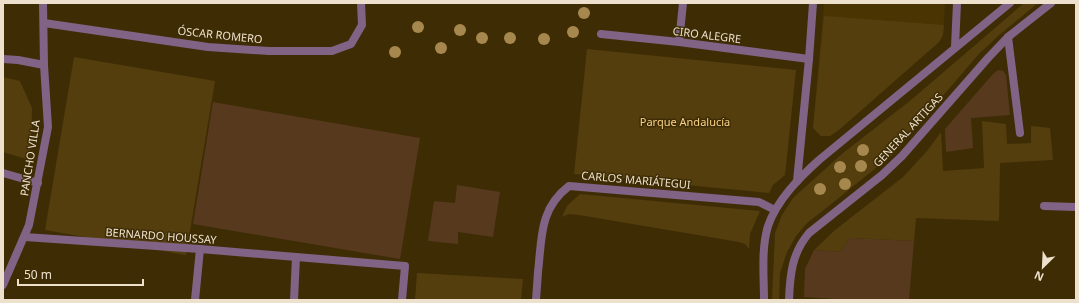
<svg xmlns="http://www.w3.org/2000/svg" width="1079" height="303" font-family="'Noto Sans',sans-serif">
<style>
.built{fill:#4a3401}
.green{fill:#543e0e}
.building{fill:#57391e}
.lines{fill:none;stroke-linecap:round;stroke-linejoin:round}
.service{stroke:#816386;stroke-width:8}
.minor{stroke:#816386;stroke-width:8}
.tertiary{stroke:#816386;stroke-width:8}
.tree{fill:#a6874d}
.labels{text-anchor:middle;stroke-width:3;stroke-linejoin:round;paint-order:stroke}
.street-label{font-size:11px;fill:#ede1cd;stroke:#3e2c05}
.park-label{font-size:11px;fill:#fbd288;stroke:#3e2c05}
</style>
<rect width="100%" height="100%" fill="#3e2c05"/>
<polygon class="built" points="824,3 945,3 943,35 939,42 840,129 830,136 821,136 813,128"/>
<g class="green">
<polygon points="1024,3 1038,3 998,36 978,55 892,155 820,213 807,223 796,236 787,252 780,273 779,300 772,300 775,233 782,215 793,198 843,153 911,100"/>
<polygon points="824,16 944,25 943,35 939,42 840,129 830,136 821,136 813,128"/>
<polygon points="587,49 796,70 785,175 773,185 769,193 574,174"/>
<polygon points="74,57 215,81 186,255 45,230"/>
<polygon points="3,77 20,81 32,108 31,148 26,159 3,152"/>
<polygon points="982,121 1006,124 1007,144 1031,143 1031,126 1050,128 1053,160 1000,163 999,221 916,218 914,241 850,238 840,252 814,250 835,230 903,177 927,151 941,132 943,171 984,168"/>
<polygon points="580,194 760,211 750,234 749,249 745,244 739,242 579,215 569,214 562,217 567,206"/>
<polygon points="417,273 523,279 521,300 415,300"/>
</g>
<g class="building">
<polygon points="998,70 1003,71 1006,75 1010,115 971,118 973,148 946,152 945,129 993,74"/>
<polygon points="213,102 420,138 400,259 193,224"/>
<polygon points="457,185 500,192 493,237 458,232 458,244 428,241 434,201 455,203"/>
<polygon points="850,238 914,241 909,300 852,300 804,297 805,269 814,250 840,252"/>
</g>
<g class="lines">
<path class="service" d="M538,272c4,-34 1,-63 31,-86l190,16 16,8"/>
<g class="minor">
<polyline points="44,23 208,47 269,51 332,51 351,44 362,25 361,3"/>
<polyline points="601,34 679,42 809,59"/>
<polyline points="1008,37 1020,133"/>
<polyline points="679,42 683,3"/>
<polyline points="955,47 957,3"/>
<polyline points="3,59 18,60 44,65"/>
<polyline points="3,173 38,183"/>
<polyline points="797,181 809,59 813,3"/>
<polyline points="1044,206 1076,207"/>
<polyline points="25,237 200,249 405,266 402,300"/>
<polyline points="3,285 29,225 48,127 44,65 43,3"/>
<polyline points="195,300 200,249"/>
<polyline points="294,300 296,257"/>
<polyline points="536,300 538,272"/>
</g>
<g class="tertiary">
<path d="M764,300c0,-24 -3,-51 4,-74 9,-26 31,-48 51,-66l191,-157"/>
<path d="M789,300c1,-26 3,-47 20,-67l73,-58 20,-19 86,-98 20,-21 43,-34"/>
</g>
</g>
<g class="tree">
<circle cx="584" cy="13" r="6"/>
<circle cx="418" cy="27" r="6"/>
<circle cx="460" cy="30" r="6"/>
<circle cx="573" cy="32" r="6"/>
<circle cx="482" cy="38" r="6"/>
<circle cx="510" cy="38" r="6"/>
<circle cx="544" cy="39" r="6"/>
<circle cx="441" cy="48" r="6"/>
<circle cx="395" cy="52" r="6"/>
<circle cx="863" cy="150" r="6"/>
<circle cx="861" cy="166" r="6"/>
<circle cx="840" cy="167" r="6"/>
<circle cx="845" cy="184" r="6"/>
<circle cx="820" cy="189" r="6"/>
</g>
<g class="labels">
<g class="street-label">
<text transform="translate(220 35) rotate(6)" y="4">ÓSCAR ROMERO</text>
<text transform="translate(707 35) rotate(7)" y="4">CIRO ALEGRE</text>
<text transform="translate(908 130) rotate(-47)" y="4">GENERAL ARTIGAS</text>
<text transform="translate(30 158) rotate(-81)" y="4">PANCHO VILLA</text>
<text transform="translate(636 180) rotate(5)" y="4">CARLOS MARIÁTEGUI</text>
<text transform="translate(161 236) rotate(4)" y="4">BERNARDO HOUSSAY</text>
</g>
<g class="park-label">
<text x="685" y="126">Parque Andalucía</text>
</g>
</g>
<rect width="1079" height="303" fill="none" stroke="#ede1cd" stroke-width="8"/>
<g transform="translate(1043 267) rotate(204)" stroke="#3e2c05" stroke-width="3" paint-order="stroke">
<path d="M0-3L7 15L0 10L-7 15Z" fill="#ede1cd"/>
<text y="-6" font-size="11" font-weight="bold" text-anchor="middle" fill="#ede1cd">N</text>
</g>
<path d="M18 279v6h125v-6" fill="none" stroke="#ede1cd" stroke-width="2"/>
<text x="24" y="279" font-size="12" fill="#ede1cd" stroke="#3e2c05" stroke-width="3" paint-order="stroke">50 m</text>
</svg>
